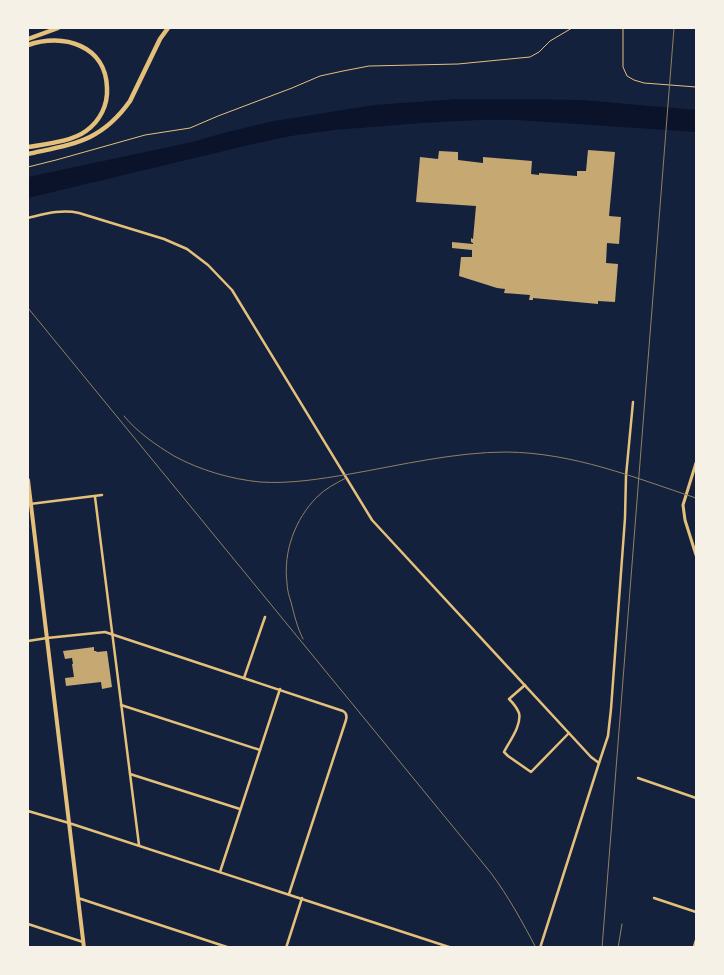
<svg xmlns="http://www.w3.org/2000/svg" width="724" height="975" font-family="'PT Sans',sans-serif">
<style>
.water{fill:#0b132b}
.building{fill:#c6a872}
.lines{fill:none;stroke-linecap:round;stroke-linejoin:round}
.path{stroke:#e5c07b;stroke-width:1}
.minor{stroke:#e5c07b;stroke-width:2.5}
.tertiary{stroke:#e5c07b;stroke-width:2.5}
.secondary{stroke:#e5c07b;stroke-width:3}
.primary{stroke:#e5c07b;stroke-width:4}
.motorway{stroke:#e5c07b;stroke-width:4.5}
.rail{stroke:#918062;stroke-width:1}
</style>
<rect width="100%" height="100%" fill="#14213d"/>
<polygon class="water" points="458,99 527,99 583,100 696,110 696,132 516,120 479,120 423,123 334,130 291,136 249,145 28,198 28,177 192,142 227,132 274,121 374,105"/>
<g class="building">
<polygon points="588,150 615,152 609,216 621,217 619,244 607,243 606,263 618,264 615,302 598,301 598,304 533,298 533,300 529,300 530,295 504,293 505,289 497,288 459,276 461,257 472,257 472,250 452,248 452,242 473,244 473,243 471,242 471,238 473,239 476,206 416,202 420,157 438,159 439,151 458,152 458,160 483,163 483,157 532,161 531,174 539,175 539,173 577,176 577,171 586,171"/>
<polygon points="94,647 94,651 96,651 97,652 107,651 112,687 102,689 101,682 66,686 65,678 74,677 72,664 73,664 72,658 65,659 63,651"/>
</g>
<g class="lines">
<g class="path">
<polyline points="623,28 623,67 627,76 634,80 644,83 696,87"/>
<polyline points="28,167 56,160 145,135 190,128 218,116 292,88 320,76 343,71 369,66 458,64 530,57 539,52 550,41 572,28"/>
</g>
<g class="minor">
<polyline points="95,497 139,845"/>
<polyline points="30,504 102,495"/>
<path d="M47,638l58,-6 238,79c4,2 4,5 3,9l-57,174"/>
<polyline points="244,678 265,617"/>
<path d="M525,685l-16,14c4,4 8,9 10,14 3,12 -10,29 -15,39l4,4 23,16 38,-39"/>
<polyline points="121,705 260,750"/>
<polyline points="599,763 608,736 611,709 625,518 626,476 633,402"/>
<polyline points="130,774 240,809"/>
<polyline points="638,778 696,798"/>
<polyline points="28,811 69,823"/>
<polyline points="220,872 280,689"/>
<polyline points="78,898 230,948"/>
<polyline points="654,898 696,912"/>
<polyline points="28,924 83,942"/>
</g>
<g class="tertiary">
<path d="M28,218c17,-4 33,-9 51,-5l85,26 23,10 21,16 24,25 140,230 219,237 8,6 -59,185"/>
<polyline points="28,641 47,638"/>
<polyline points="69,823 452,948"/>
<polyline points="286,948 302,898"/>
</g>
<g class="secondary">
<polyline points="696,463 683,505 685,520 696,555"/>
<polyline points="694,948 696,941"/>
</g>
<polyline class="primary" points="28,480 84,948"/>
<g class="motorway">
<polyline points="28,39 58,28"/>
<path d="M28,45c35,-12 78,0 79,43 1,17 -7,33 -21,43 -15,11 -41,13 -58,16"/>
<path d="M28,154c45,-10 73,-12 102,-53l30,-62 8,-11"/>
</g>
<g class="rail">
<path d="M28,308l463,565c17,23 31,48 45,75"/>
<path d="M124,416c13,16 32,29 50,40 26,14 56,23 86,26 30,2 60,-3 90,-8 51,-9 105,-22 157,-22 67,1 126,25 189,46"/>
<path d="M303,639c-6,-12 -9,-25 -12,-37 -2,-6 -4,-13 -4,-19 -4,-31 8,-64 30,-86 8,-8 19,-14 29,-19"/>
<polyline points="602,948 674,28"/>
<polyline points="618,948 622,924"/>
</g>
</g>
<rect width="724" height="975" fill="none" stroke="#f6f1e7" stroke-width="58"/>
</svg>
